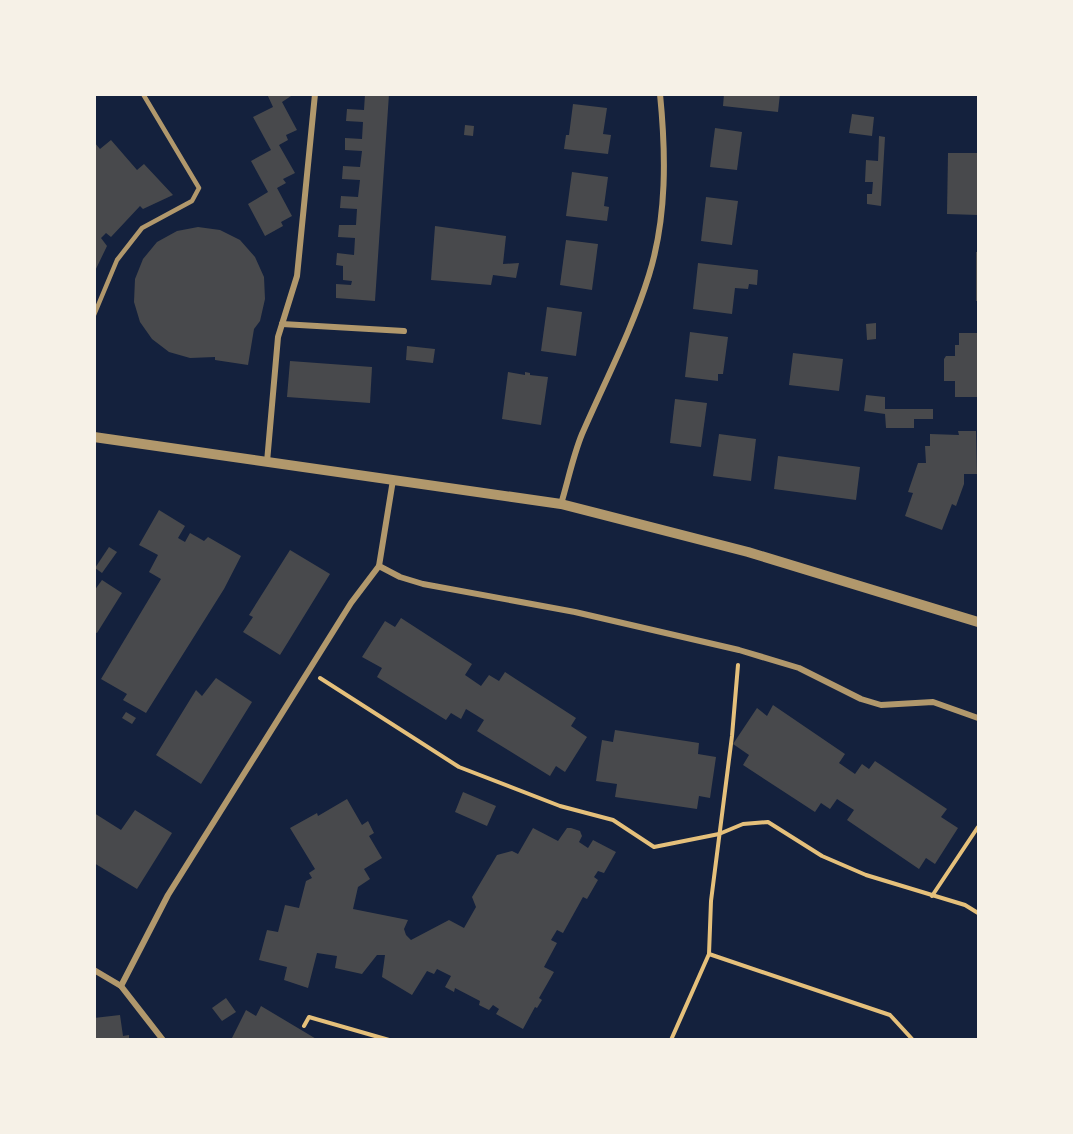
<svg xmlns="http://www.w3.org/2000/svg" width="1073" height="1134" font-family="Raleway,sans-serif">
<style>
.building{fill:#48494c}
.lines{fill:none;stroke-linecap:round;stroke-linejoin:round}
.path{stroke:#e5c07b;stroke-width:4}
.service{stroke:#b1986c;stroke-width:4.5}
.minor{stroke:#b1986c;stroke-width:6}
.tertiary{stroke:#b1986c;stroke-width:10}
</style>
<rect width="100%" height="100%" fill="#14213d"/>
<g class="building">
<polygon points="267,94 290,94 291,96 282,102 297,130 286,135 288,140 279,145 295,173 283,179 286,183 277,188 292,216 281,222 283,226 265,236 248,204 268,192 251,161 271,150 253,117 273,107"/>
<polygon points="365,94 389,94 375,301 336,298 336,284 351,285 352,281 343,280 343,266 336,265 337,253 354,255 355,238 338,237 339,225 356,225 357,209 340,208 341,196 358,197 360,180 342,179 343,166 360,167 362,151 345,150 345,138 362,139 363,122 346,121 347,109 364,110"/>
<polygon points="724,94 780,94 778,112 723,106"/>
<polygon points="573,104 607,108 603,134 611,135 608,154 564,149 566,135 569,135"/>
<polygon points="852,114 874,117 872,136 849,133"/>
<polygon points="465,125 474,126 473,136 464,135"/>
<polygon points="715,128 742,132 737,170 710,167"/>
<polygon points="879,136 885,137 881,206 867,204 867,194 872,194 873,182 865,182 866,160 878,161"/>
<polygon points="111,140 137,170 144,164 173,195 143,209 140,206 111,237 106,233 101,238 107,246 94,273 94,142 100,149"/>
<polygon points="948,153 978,153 978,215 947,214"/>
<polygon points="572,172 608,177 604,206 609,207 607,221 566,216"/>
<polygon points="706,197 738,201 732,245 701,241"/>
<polygon points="435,226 506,236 503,264 519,263 516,278 493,275 491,285 431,280"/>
<polygon points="198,227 220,230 240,240 255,257 264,277 265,299 260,321 254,329 248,365 215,360 215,357 190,358 169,352 152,339 140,322 134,302 135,279 143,259 157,242 177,231"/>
<polygon points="566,240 598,244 592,290 560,285"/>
<rect x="976" y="252" width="2" height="49"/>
<polygon points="698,263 758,270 757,285 749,284 748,289 735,288 732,314 693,309"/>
<polygon points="547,307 582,312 576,356 541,351"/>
<polygon points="876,323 876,339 867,340 866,324"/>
<polygon points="690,332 728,337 723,374 718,374 718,381 685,377"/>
<polygon points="959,333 978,333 978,397 955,397 955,381 944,381 944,359 946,356 955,356 955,345 959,345"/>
<polygon points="407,346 435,349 433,363 406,360"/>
<polygon points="793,353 843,359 839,391 789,385"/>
<polygon points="290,361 372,367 370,403 287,397"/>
<polygon points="508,372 525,375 525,372 530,373 530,375 548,377 541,425 502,419"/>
<polygon points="866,395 885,397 885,409 933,409 933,419 914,419 914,428 886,428 885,414 864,411"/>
<polygon points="675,399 707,403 701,447 670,443"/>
<polygon points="958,431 976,431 977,474 964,474 964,484 956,506 952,504 942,530 905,516 913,493 908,492 918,463 926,463 925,446 930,446 930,434 959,435"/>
<polygon points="719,434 756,439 751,481 713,476"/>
<polygon points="778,456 860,467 856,500 774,489"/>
<polygon points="159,510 185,526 178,538 185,542 190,533 204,541 208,537 241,556 224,589 146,713 123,700 127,694 101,679 161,579 149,572 158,555 139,545"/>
<polygon points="109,547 117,552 102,573 95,568"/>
<polygon points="290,550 330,574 280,655 243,632 253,617 249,615"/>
<polygon points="102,580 122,593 97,633 94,632 94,591"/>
<polygon points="401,618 472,664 465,675 481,686 489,675 499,681 505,672 576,718 571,726 587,737 565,772 556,766 550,776 477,731 484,720 466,709 461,719 451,713 446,720 377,677 382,668 362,657 385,621 395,627"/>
<polygon points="216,678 252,702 201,784 156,755 196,690 202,696"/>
<polygon points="773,705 845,754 839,763 855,774 862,764 869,769 875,761 947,809 941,817 958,828 935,864 926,858 919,869 847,820 854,810 837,799 830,809 821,803 815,812 743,765 749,755 733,744 757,708 767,716"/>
<polygon points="126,712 136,718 132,724 122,718"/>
<polygon points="615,730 699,743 698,754 716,757 710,798 699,796 697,809 615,797 617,784 596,781 602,740 613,742"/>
<polygon points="463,792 496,806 487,826 455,812"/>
<polygon points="347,799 362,825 368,821 374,833 369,836 382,858 364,869 370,879 358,887 353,909 408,920 404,929 406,935 411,940 449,920 464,928 476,907 472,897 497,855 512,851 518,854 533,828 558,841 567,828 571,828 580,831 582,836 579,842 588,848 593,840 616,852 604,873 598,871 594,877 598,880 587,899 583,897 563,933 557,930 551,940 557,943 544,967 554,972 539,998 542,1000 537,1008 535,1007 523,1029 496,1014 499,1009 493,1005 489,1010 479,1005 480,1001 455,988 454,992 445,987 451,976 437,969 434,974 427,971 412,995 382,977 385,955 377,955 362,974 335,968 337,956 317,953 308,988 284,980 287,967 259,960 267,930 278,932 285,905 299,908 306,881 312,878 309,873 315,869 290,828 317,813 318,816"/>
<polygon points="135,810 172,833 137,889 94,863 94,813 121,830"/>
<polygon points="226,998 236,1012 222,1021 212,1008"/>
<polygon points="261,1006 318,1040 231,1040 246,1010 256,1016"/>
<polygon points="120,1015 123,1036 129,1035 129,1040 94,1040 94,1018"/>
</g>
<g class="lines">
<g class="path">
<polyline points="320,678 459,767 560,806 613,820 654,847 719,834 743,824 768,822 822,856 866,875 965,905 978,913"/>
<polyline points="932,896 978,827"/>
<polyline points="709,954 890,1015 913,1040"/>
<polyline points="304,1026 309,1017 389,1040"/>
<polyline points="671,1040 709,954 711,901 732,736 738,665"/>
</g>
<polyline class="service" points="94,315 117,260 142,228 192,201 199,188 143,94"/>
<g class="minor">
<polyline points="282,324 404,331"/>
<polyline points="267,462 278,337 297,276 315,94"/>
<path d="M561,504c7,-23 12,-48 21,-70 23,-53 50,-104 67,-159 18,-58 17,-121 11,-181"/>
<polyline points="379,566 400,577 423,584 575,612 739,650 799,668 861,699 881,705 933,702 978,718"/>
<polyline points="94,970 121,986 163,1040"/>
<polyline points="121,986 168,895 351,603 379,566 393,480"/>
</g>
<polyline class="tertiary" points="94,437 561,504 748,552 978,622"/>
</g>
<rect width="1073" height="1134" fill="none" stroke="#f6f1e7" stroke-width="192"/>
</svg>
